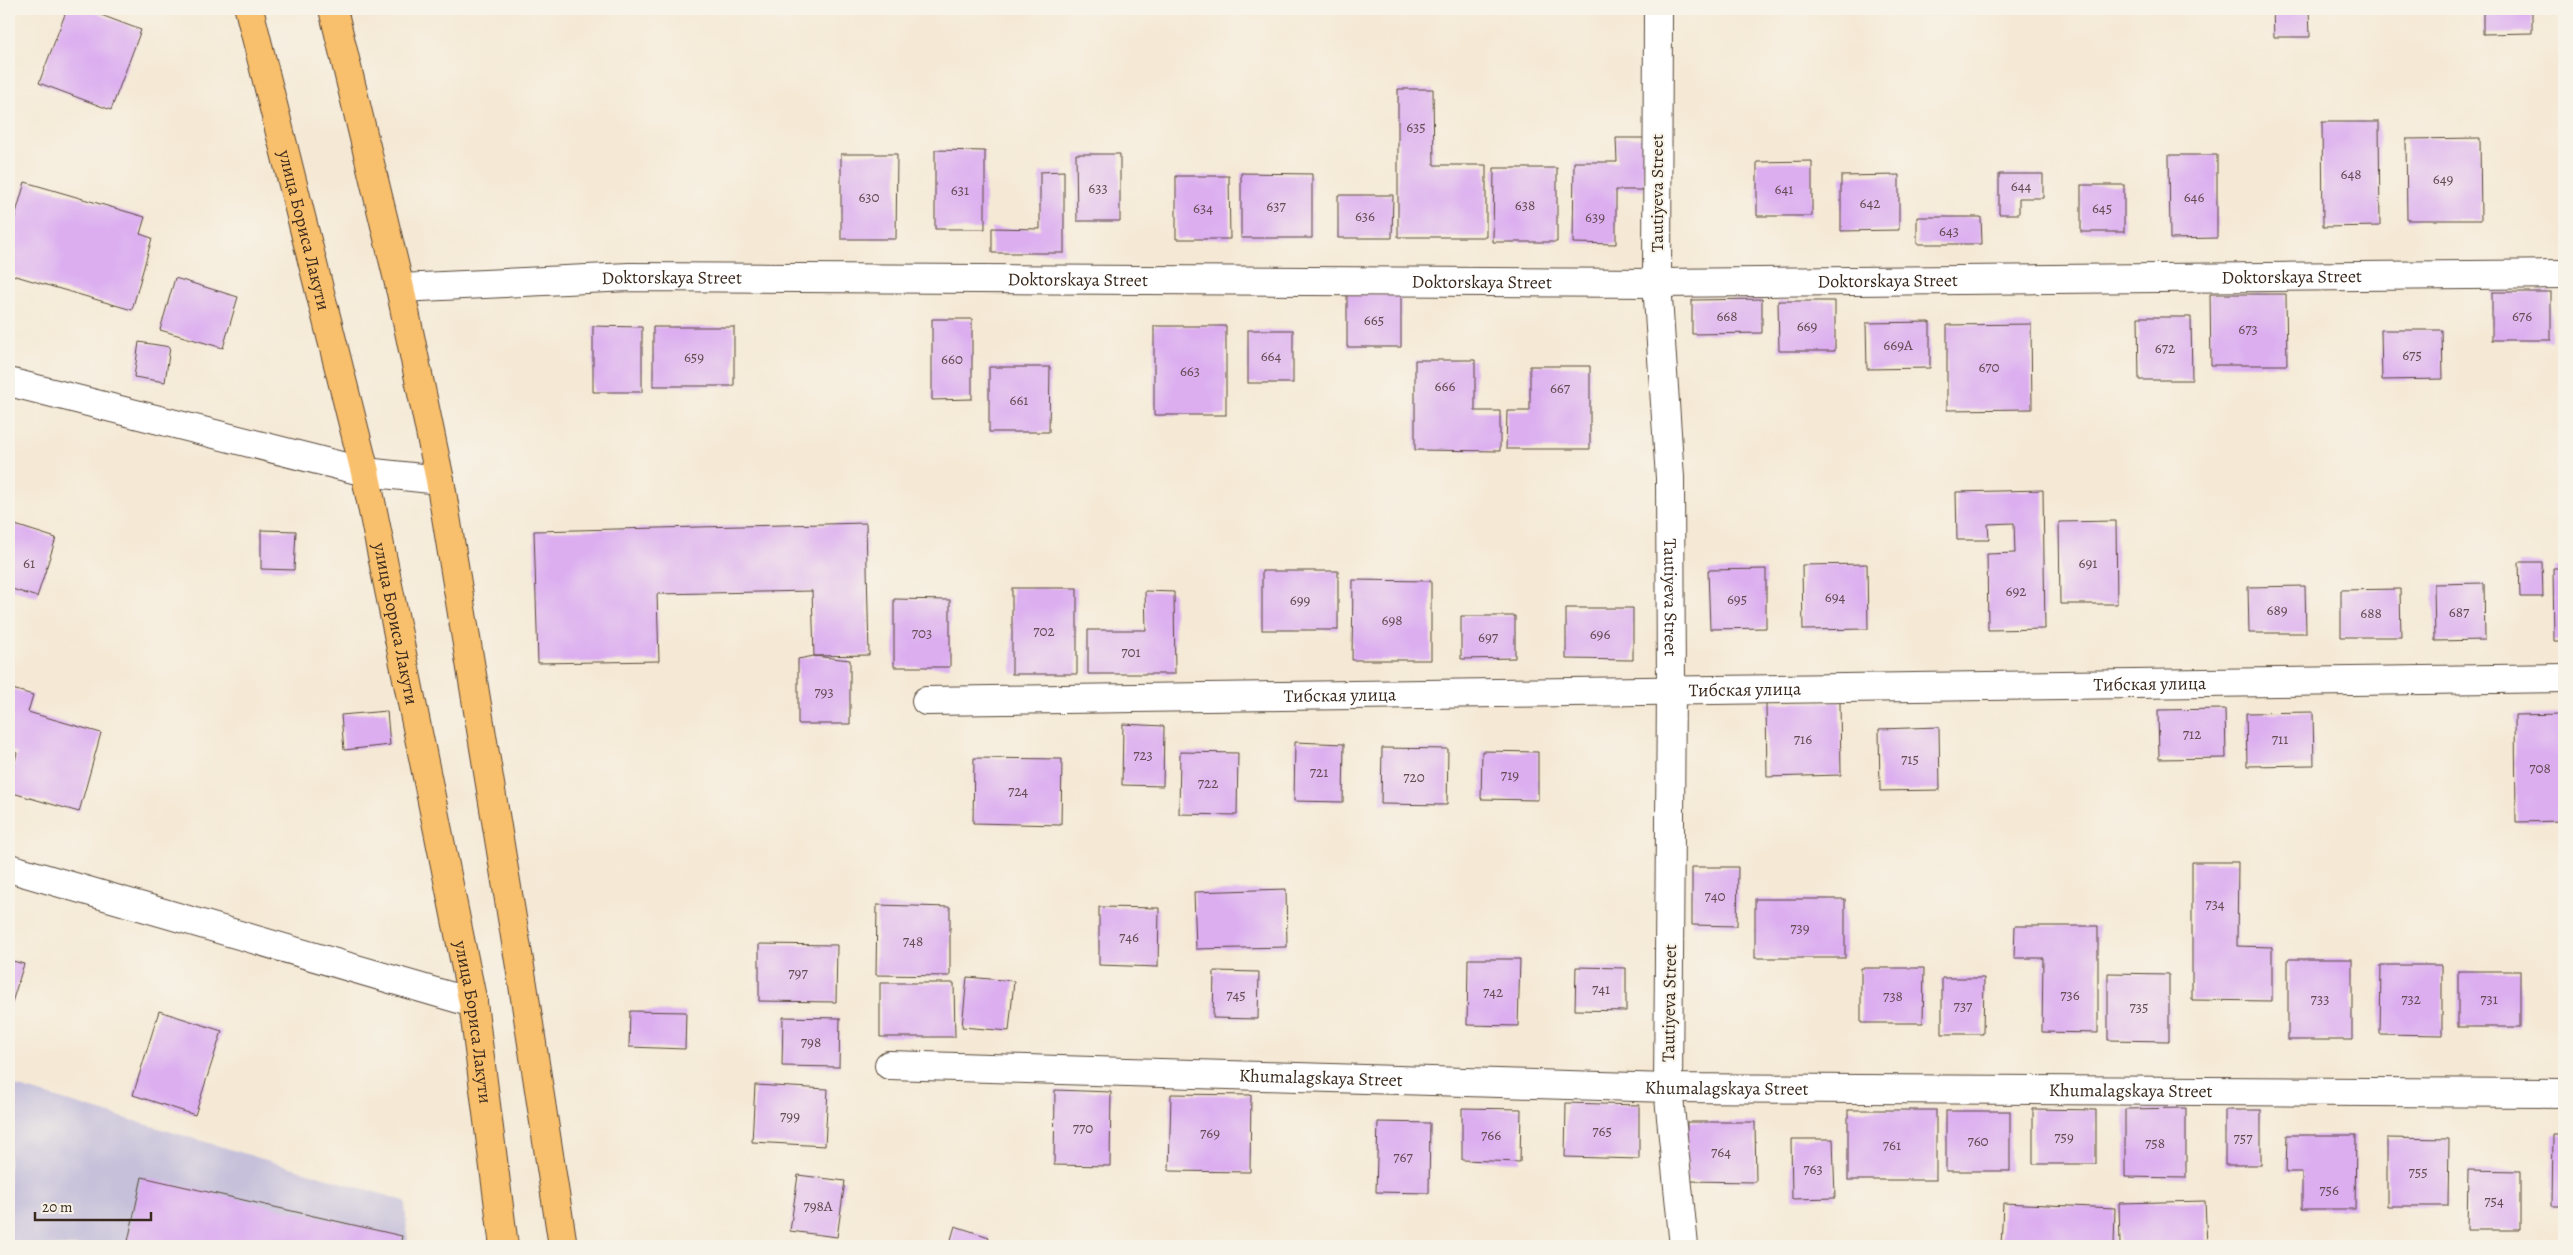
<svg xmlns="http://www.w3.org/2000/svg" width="2573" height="1255" font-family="Alegreya,serif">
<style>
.industrial{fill:#c6c0da}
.building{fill:#dcaef0}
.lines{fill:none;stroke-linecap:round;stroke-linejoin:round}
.minor-casing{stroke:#574739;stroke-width:30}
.major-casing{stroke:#574739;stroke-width:30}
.minor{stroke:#fff;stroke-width:28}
.major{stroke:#f8bf6c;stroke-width:28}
.labels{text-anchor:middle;stroke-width:4;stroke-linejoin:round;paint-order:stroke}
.number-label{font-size:15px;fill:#634b52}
.street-label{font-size:18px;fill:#3b2a1e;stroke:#f7f3e8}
</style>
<rect width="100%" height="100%" fill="#f7f3e8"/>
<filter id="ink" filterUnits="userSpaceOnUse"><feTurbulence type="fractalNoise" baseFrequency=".02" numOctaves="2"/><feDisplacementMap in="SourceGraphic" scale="10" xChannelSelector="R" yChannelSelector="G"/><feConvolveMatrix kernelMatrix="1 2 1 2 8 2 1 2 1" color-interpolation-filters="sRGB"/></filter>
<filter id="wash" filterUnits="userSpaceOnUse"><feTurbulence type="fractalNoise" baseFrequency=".0096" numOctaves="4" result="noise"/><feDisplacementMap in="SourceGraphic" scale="20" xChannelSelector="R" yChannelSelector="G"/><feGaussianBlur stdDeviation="1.12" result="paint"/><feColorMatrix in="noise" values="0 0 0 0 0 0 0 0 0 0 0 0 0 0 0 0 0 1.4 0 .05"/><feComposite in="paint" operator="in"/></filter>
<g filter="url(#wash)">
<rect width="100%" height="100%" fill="#f5e9d5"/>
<polygon class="industrial" points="9,1084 405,1201 408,1246 9,1246"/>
<g id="blocks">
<g class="building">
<polygon points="67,9 85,9 141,30 111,110 39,83"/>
<polygon points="2273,9 2309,9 2310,37 2274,37"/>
<polygon points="2483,9 2532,9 2532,33 2483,34"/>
<polygon points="1398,89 1433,89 1434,165 1486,165 1486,237 1398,237"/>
<polygon points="2322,122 2379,122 2380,226 2323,227"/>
<polygon points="1616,138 1644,138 1644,190 1616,190 1616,244 1573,243 1574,162 1617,162"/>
<polygon points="2480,138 2481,220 2407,220 2406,139"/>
<polygon points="935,150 985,151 985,229 935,229"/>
<polygon points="841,154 897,154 896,239 841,239"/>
<polygon points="1076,154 1120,154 1120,221 1077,221"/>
<polygon points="2169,155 2217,155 2217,238 2170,239"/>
<polygon points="1812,161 1812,216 1757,216 1757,162"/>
<polygon points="1494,168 1557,168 1557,242 1493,242"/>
<polygon points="1064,171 1064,253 992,253 992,228 1040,229 1040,172"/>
<polygon points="1241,173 1312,174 1312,238 1241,238"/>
<polygon points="1999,174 2043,174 2043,198 2019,198 2019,214 1999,214"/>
<polygon points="1899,175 1899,230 1841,231 1841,176"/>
<polygon points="1176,176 1229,176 1230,239 1176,239"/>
<polygon points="25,182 145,217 140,234 152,238 132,310 9,274 9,237"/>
<rect x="2081" y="185" width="43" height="47"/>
<polygon points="1338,195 1393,195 1392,238 1338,238"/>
<polygon points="1917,217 1981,217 1982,244 1917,244"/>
<polygon points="175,278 238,297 223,348 160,330"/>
<rect x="2492" y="292" width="59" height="48"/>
<polygon points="1347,293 1401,294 1401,347 1347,347"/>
<polygon points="2210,294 2286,294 2287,365 2211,365"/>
<polygon points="1762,299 1762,333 1692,334 1692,300"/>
<polygon points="1778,301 1835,301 1835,351 1779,351"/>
<polygon points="2138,317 2191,317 2192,380 2139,380"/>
<polygon points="932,319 972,319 972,399 932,400"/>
<polygon points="1930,322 1930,368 1867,369 1866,323"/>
<polygon points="2031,324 2032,409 1947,410 1947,325"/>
<polygon points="593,326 642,327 642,392 593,392"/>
<rect x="1154" y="326" width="72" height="89"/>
<rect x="653" y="327" width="81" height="59"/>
<rect x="1248" y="330" width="45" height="53"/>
<polygon points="2381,330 2442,330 2443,379 2382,380"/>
<polygon points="139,342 170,347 165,382 134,377"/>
<polygon points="1415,360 1475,360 1475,411 1500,411 1500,451 1415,450"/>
<polygon points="1530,366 1590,366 1590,449 1506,449 1507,411 1530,411"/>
<polygon points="989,367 1050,367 1049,432 989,432"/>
<polygon points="2043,490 2045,629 1988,630 1987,554 2015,553 2014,523 1988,524 1989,540 1957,540 1956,492"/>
<polygon points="2116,521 2117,604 2060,604 2059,522"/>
<polygon points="9,523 56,538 37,597 9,588"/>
<polygon points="866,523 869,655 814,656 850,660 850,724 798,724 798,659 814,656 812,591 657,594 659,661 538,663 534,531"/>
<polygon points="261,530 296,531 294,570 261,569"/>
<polygon points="2519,562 2542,562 2543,597 2520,597"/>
<polygon points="1867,564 1868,629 1803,630 1802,565"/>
<polygon points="2553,568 2564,568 2564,641 2554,641"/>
<polygon points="1766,569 1766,628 1710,629 1708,570"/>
<rect x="1262" y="571" width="76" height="59"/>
<polygon points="1353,580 1431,581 1431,660 1352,660"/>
<polygon points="2484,583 2485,640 2435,641 2434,584"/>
<polygon points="2305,586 2306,633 2249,633 2248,587"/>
<rect x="1012" y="588" width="65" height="86"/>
<polygon points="2400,589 2401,637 2341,637 2341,590"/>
<polygon points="1145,591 1174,592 1175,674 1088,674 1088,630 1146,630"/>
<polygon points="894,599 950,600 950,667 894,667"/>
<polygon points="1566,608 1633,608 1633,660 1566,659"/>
<polygon points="1461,616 1515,616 1515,658 1461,659"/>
<polygon points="9,688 33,695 28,712 101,733 79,812 9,792 9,783 17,753 9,750"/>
<polygon points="1840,702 1841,775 1767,777 1766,703"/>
<polygon points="2225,709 2226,758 2159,759 2158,710"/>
<polygon points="387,711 390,745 344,750 341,715"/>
<polygon points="2313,712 2314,765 2247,766 2246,713"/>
<polygon points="2564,714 2564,821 2516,822 2515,715"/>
<polygon points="1123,724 1164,726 1163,786 1122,785"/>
<polygon points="1939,727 1940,790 1880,791 1879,729"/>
<polygon points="1295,742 1344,744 1343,802 1294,801"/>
<polygon points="1382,748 1448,749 1447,805 1381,804"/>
<polygon points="1482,751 1538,752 1538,800 1481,799"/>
<polygon points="1180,752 1238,753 1237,815 1179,814"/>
<polygon points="974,758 1062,759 1061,825 973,823"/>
<polygon points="2192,862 2238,862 2237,946 2272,947 2272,1001 2192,1000"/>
<polygon points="1692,867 1738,867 1737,926 1692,925"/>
<polygon points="1286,889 1287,947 1196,949 1194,892"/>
<rect x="1755" y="899" width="90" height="59"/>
<polygon points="877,905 950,907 950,976 876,975"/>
<polygon points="1099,907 1159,908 1158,967 1099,965"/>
<polygon points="2015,926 2098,926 2098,1033 2042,1032 2043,958 2014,958"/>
<polygon points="759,944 837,945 836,1002 759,1001"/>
<polygon points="1468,959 1520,959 1518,1026 1467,1025"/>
<rect x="2288" y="959" width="64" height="81"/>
<polygon points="9,960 24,964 9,1012"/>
<polygon points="2381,965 2442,965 2442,1035 2380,1034"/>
<polygon points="1576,967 1626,968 1626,1011 1575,1010"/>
<polygon points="1861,968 1924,968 1923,1023 1861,1023"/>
<polygon points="1214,971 1259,972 1258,1019 1213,1018"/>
<rect x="2458" y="971" width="62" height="56"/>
<polygon points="2108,973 2169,974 2169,1041 2108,1040"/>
<polygon points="967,977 1014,981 1009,1031 962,1027"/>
<polygon points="1942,978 1984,978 1983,1034 1942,1034"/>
<polygon points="880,983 954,983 955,1037 880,1037"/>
<polygon points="159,1011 222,1031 195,1115 133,1095"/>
<polygon points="630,1011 686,1012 685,1049 629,1047"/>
<polygon points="783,1017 840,1018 839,1067 782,1066"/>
<polygon points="755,1085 828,1089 825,1146 752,1142"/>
<polygon points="1055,1090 1111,1092 1110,1166 1054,1165"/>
<polygon points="1171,1094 1251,1095 1250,1172 1169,1171"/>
<polygon points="1566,1103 1639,1105 1639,1159 1565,1157"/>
<polygon points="1462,1108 1521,1109 1520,1162 1462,1160"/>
<polygon points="2186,1108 2186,1178 2125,1177 2125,1109"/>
<polygon points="2033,1109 2096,1110 2096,1164 2033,1164"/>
<rect x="1848" y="1110" width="88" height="70"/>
<rect x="2225" y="1110" width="36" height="55"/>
<rect x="1946" y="1111" width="64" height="60"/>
<polygon points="1378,1122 1430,1123 1429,1193 1376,1192"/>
<polygon points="1687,1122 1755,1122 1756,1182 1686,1181"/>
<polygon points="2553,1134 2564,1134 2564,1206 2552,1206"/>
<polygon points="2287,1135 2356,1135 2355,1209 2302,1209 2302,1172 2286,1172"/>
<polygon points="2387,1138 2449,1139 2448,1206 2387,1206"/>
<polygon points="1791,1139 1833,1139 1835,1198 1792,1199"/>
<polygon points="2468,1170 2520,1171 2520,1230 2467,1230"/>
<polygon points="798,1175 845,1181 837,1237 790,1231"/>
<polygon points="142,1177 402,1236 400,1246 127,1246"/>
<polygon points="2205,1201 2207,1246 2120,1246 2119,1203"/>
<polygon points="2003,1203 2115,1208 2114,1246 2001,1246"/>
<polygon points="955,1226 989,1237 986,1246 949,1246"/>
</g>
</g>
</g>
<g filter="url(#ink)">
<use href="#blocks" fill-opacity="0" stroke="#574739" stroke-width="1"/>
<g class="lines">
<g class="minor-casing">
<g id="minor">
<path id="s1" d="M1658,9l-1,274 13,195 1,211 -3,399 16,158"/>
<path id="s2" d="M400,288l229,-11 1028,6 907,-9"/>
<polyline points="9,382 365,472 440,480"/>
<path id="s3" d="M926,701l1638,-23"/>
<polyline points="9,868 473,1003"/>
<path id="s4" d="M889,1065l779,23 896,5"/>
</g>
</g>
<g class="major-casing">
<g id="major">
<path id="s5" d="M249,9l116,463 108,531 31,243"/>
<polyline points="333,9 400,288 440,480 523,985 563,1246"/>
</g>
</g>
<use href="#minor" class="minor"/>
<use href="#major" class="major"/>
</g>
</g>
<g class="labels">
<g class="number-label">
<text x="1416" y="132">635</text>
<text x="2351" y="179">648</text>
<text x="2443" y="184">649</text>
<text x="2021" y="191">644</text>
<text x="1098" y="193">633</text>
<text x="1784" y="194">641</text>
<text x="960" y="195">631</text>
<text x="869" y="202">630</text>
<text x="2194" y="202">646</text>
<text x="1870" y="208">642</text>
<text x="1525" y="210">638</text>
<text x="1276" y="211">637</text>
<text x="1203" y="213">634</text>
<text x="2102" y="213">645</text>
<text x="1365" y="221">636</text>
<text x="1595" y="222">639</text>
<text x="1949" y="236">643</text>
<text x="1727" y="321">668</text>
<text x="2522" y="321">676</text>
<text x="1374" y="325">665</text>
<text x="1807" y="331">669</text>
<text x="2248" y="334">673</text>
<text x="1898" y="350">669А</text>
<text x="2165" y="353">672</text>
<text x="2412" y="360">675</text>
<text x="1271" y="361">664</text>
<text x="694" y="362">659</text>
<text x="952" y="364">660</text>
<text x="1989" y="372">670</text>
<text x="1190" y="376">663</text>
<text x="1445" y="391">666</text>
<text x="1560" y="393">667</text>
<text x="1019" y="405">661</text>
<text x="29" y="568">61</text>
<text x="2088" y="568">691</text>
<text x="2016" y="596">692</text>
<text x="1835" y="602">694</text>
<text x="1737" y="604">695</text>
<text x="1300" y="605">699</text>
<text x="2277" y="615">689</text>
<text x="2459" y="617">687</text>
<text x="2371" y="618">688</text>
<text x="1392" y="625">698</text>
<text x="1044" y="636">702</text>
<text x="922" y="638">703</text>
<text x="1600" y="639">696</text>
<text x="1488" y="642">697</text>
<text x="1131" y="657">701</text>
<text x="824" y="697">793</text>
<text x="2192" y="739">712</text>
<text x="1803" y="744">716</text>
<text x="2280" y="744">711</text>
<text x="1143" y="760">723</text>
<text x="1910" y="764">715</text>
<text x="2540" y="773">708</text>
<text x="1319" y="777">721</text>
<text x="1510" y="780">719</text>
<text x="1414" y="782">720</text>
<text x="1208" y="788">722</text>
<text x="1018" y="796">724</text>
<text x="1715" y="901">740</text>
<text x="2215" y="909">734</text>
<text x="1800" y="933">739</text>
<text x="1129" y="942">746</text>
<text x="913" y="946">748</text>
<text x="798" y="978">797</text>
<text x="1601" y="994">741</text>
<text x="1493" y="997">742</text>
<text x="1236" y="1000">745</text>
<text x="2070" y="1000">736</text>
<text x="1893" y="1001">738</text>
<text x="2320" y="1004">733</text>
<text x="2411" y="1004">732</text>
<text x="2489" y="1004">731</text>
<text x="1963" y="1011">737</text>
<text x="2139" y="1012">735</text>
<text x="811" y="1047">798</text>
<text x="790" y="1121">799</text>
<text x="1083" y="1133">770</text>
<text x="1602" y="1136">765</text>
<text x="1210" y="1138">769</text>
<text x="1491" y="1140">766</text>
<text x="2064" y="1142">759</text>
<text x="2243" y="1143">757</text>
<text x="1978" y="1146">760</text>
<text x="2155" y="1148">758</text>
<text x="1892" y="1150">761</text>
<text x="1721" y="1157">764</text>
<text x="1403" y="1162">767</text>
<text x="1813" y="1174">763</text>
<text x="2418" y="1177">755</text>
<text x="2329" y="1195">756</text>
<text x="2494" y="1206">754</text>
<text x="818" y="1211">798А</text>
</g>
<g class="street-label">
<text transform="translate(1657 193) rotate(-90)" y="6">Tautiyeva Street</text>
<text dy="6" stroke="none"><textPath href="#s5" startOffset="228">улица Бориса Лакути</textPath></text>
<text dy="6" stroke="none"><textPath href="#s2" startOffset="1892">Doktorskaya Street</textPath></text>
<text dy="6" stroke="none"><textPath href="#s2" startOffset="272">Doktorskaya Street</textPath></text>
<text dy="6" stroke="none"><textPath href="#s2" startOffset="678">Doktorskaya Street</textPath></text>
<text dy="6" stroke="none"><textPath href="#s2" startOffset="1488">Doktorskaya Street</textPath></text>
<text dy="6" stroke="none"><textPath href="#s2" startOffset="1082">Doktorskaya Street</textPath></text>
<text dy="6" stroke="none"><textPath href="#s1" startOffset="589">Tautiyeva Street</textPath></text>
<text dy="6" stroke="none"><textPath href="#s5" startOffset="632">улица Бориса Лакути</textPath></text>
<text dy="6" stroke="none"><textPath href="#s3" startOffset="1224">Тибская улица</textPath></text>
<text dy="6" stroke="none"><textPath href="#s3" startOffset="819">Тибская улица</textPath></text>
<text dy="6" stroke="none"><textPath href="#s3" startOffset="414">Тибская улица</textPath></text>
<text transform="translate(1669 1003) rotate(-89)" y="6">Tautiyeva Street</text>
<text dy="6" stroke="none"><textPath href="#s5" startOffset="1038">улица Бориса Лакути</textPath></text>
<text dy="6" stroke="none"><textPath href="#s4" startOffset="432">Khumalagskaya Street</textPath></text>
<text dy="6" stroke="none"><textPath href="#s4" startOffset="838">Khumalagskaya Street</textPath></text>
<text dy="6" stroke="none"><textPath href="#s4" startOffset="1242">Khumalagskaya Street</textPath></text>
</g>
</g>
<rect width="2573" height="1255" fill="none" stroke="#f7f3e8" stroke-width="30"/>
<path d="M35 1212v8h116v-8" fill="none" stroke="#3b2a1e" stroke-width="2.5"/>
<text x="42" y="1212" font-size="15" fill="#3b2a1e" stroke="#f7f3e8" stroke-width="4" paint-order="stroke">20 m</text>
</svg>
